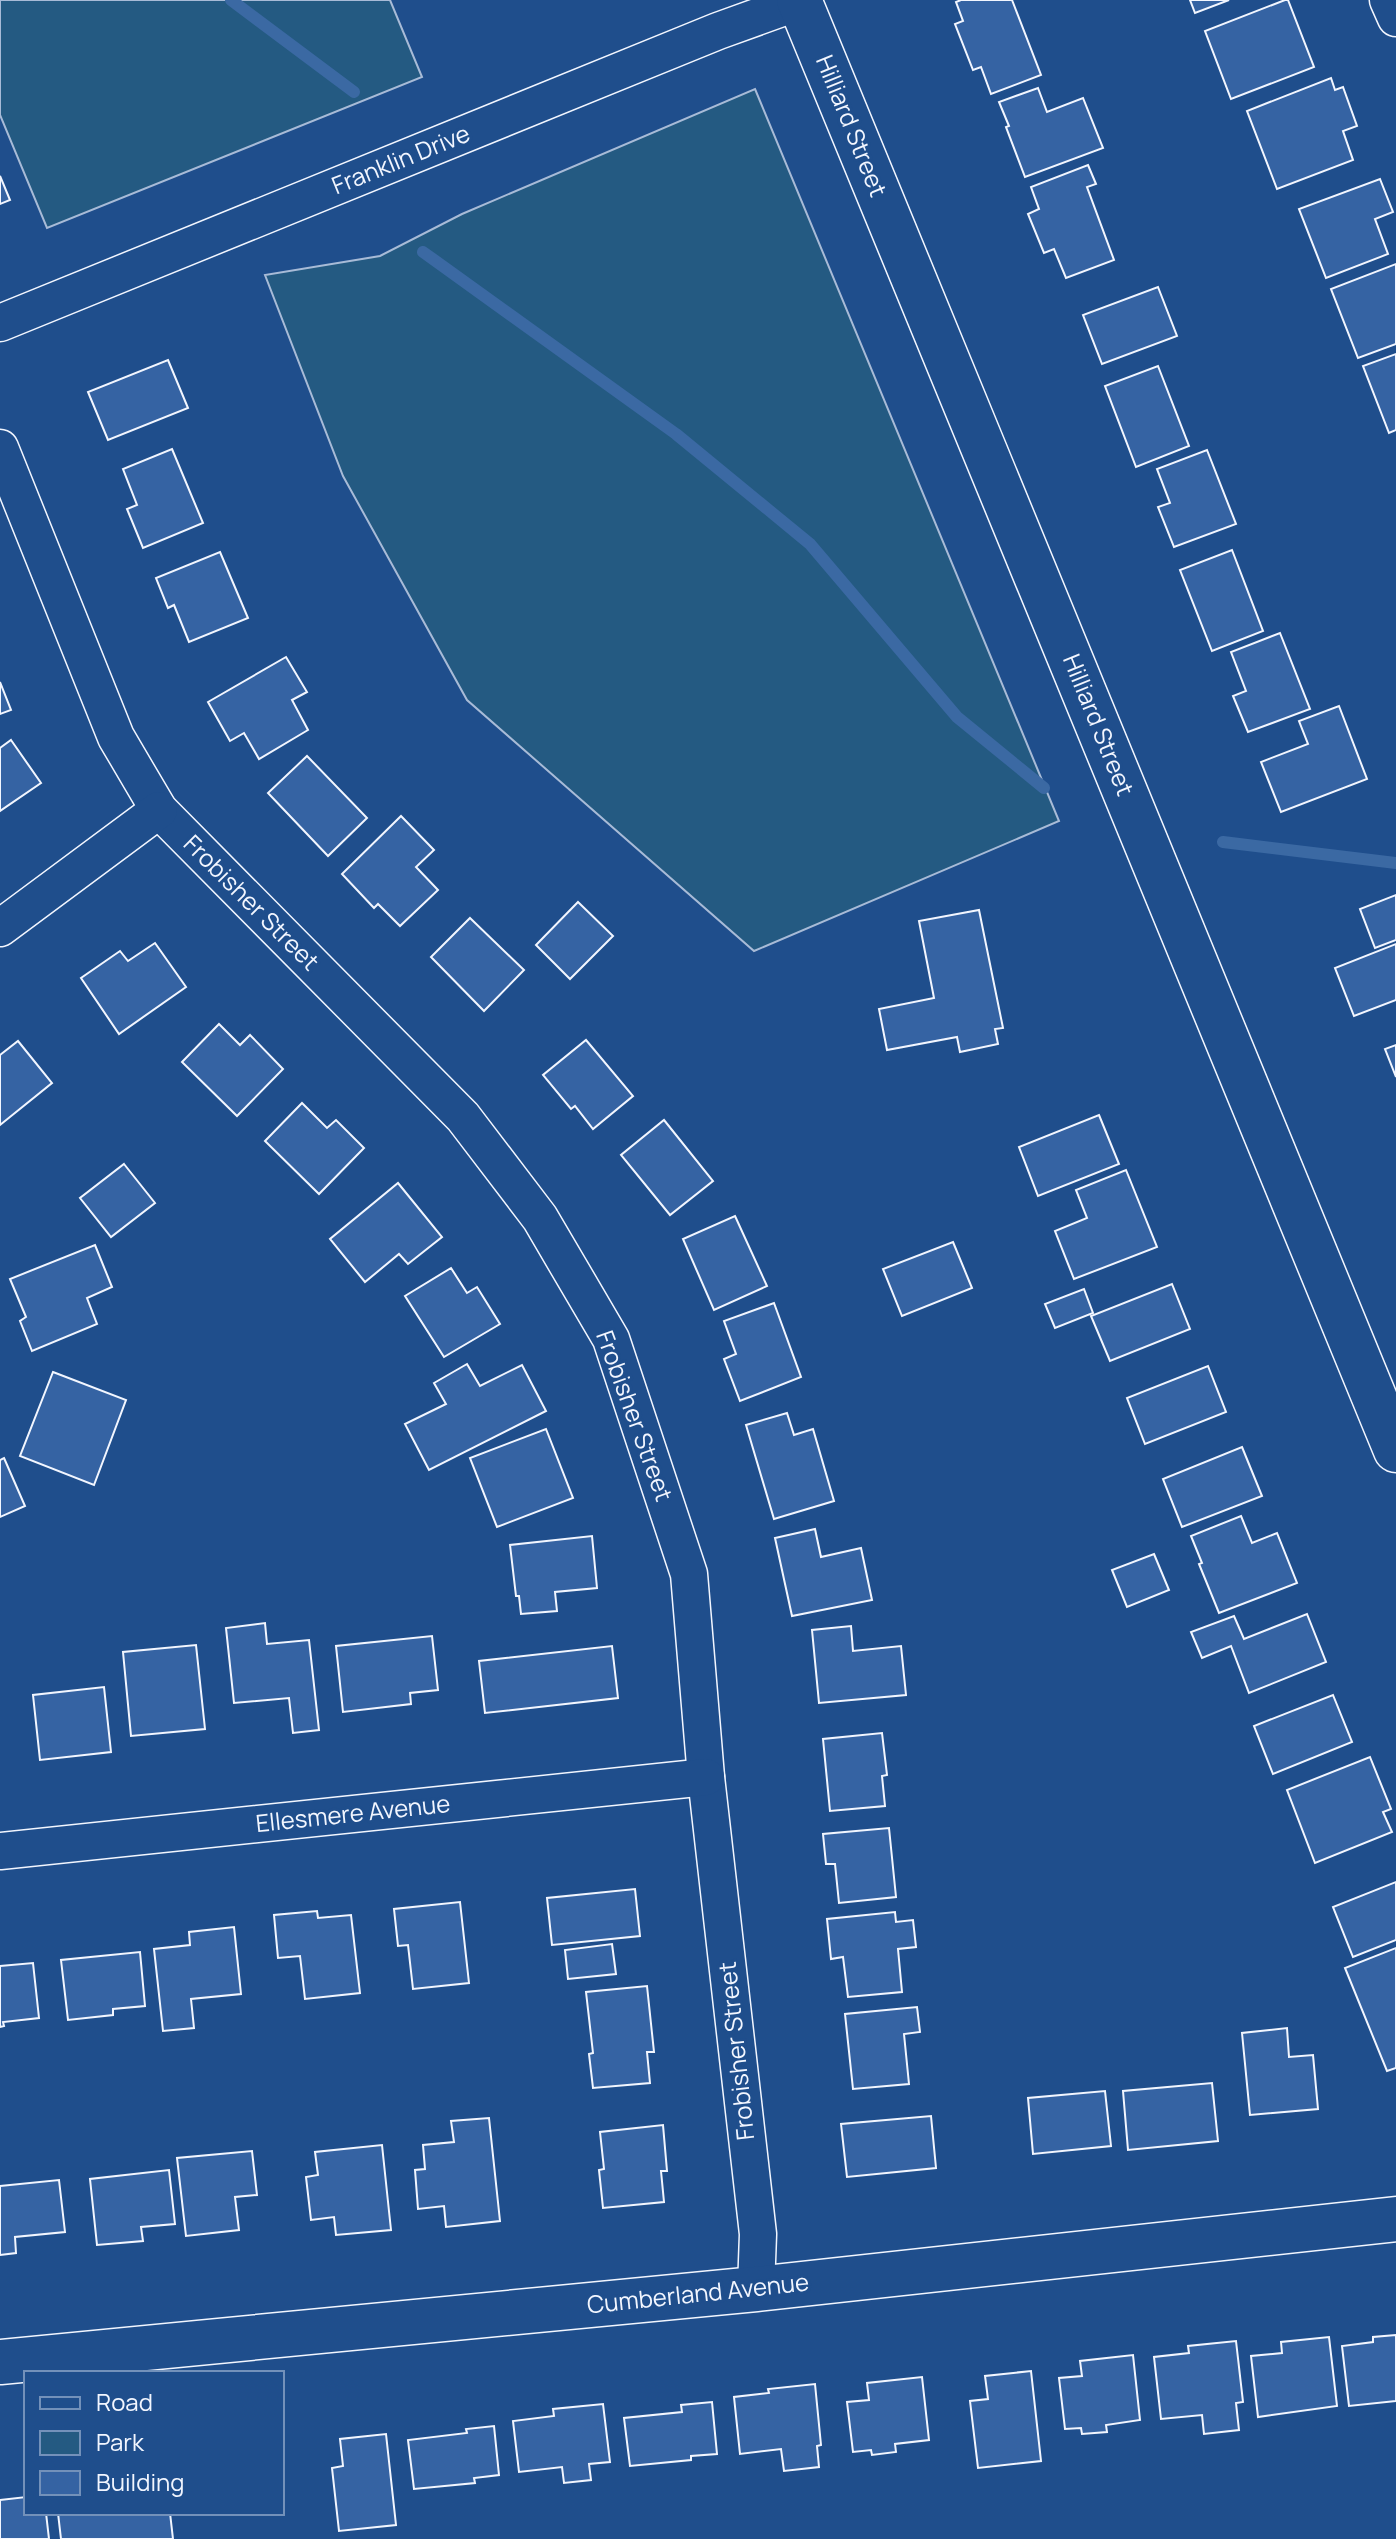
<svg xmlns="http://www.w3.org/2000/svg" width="1396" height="2539" font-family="Manrope,sans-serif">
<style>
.green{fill:#245a82;stroke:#a8bbd7;stroke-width:2}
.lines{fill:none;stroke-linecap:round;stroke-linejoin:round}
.stream{stroke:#3b69a3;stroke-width:12}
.building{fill:#3563a3;stroke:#f2f6ff;stroke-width:2}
.street-casing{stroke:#f2f6ff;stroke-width:39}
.secondary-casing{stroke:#f2f6ff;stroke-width:47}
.street{stroke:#1f4e8c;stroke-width:36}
.secondary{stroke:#1f4e8c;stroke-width:44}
.labels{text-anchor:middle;stroke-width:6;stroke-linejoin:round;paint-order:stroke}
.street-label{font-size:24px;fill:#f2f6ff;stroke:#1f4e8c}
</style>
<rect width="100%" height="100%" fill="#1f4e8c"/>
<g class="green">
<polygon points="0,0 390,0 422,77 47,228 0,115"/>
<polygon points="755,89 1059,821 754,951 467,700 343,476 265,275 380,256 462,214"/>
</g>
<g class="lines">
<g class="stream">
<polyline points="231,0 354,92"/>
<polyline points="423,252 676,434 810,544 957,717 1044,788"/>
<polyline points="1223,842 1396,863"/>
</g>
</g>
<g class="building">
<polygon points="961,0 1012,0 1041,75 991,94 981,67 973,70 955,24 963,21 956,2"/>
<polygon points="1190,0 1229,0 1195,13"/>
<polygon points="1285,0 1288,0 1314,67 1231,99 1205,31"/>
<polygon points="1331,78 1335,90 1343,87 1357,126 1343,131 1353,160 1277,189 1247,111"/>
<polygon points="1038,88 1047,112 1083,98 1103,148 1025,177 1006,127 1009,126 999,102"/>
<polygon points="1088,165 1096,184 1087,187 1114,260 1066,278 1054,249 1044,253 1028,214 1039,209 1031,187"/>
<polygon points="0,176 10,200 0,204"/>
<polygon points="1380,179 1393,212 1375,219 1388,254 1326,278 1299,209"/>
<polygon points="1396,264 1396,344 1358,358 1331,289"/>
<polygon points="1158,287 1177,336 1102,364 1083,315"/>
<polygon points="1396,354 1396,430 1389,433 1363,366"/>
<polygon points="168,360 188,408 108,440 88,392"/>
<polygon points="1158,366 1189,446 1136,467 1105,386"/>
<polygon points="172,449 203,523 143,548 127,509 137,505 123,469"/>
<polygon points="1207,450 1236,524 1174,547 1158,507 1170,503 1157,469"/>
<polygon points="1232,550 1263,631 1212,651 1180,570"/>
<polygon points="220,552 248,618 189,642 174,605 168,608 156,578"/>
<polygon points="1280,633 1310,709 1248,732 1233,696 1246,691 1231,652"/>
<polygon points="286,657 307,692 292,700 308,730 259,759 244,733 230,741 208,702"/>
<polygon points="0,682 11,710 0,714"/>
<polygon points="1339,706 1367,779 1281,812 1261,762 1308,744 1299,721"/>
<polygon points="11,740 41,783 0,811 0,748"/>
<polygon points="307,756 367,818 328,856 268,793"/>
<polygon points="401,816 434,850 416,867 438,890 400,926 378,904 374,908 342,874"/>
<polygon points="1396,895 1396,940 1375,948 1360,909"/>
<polygon points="578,902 613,936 570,979 536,945"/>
<polygon points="979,910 1003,1028 995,1029 998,1044 960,1052 957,1037 887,1050 879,1009 934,998 919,921"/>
<polygon points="470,918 524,970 484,1011 431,957"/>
<polygon points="155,943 186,987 119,1034 81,978 120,951 128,961"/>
<polygon points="1396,944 1396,1000 1354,1016 1335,968"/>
<polygon points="219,1024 240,1045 250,1035 283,1069 237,1116 182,1062"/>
<polygon points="586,1040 633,1096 593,1129 575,1106 571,1109 543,1075"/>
<polygon points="18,1041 52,1083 0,1125 0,1055"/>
<polygon points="1396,1045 1396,1077 1385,1049"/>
<polygon points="302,1103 327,1128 336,1120 364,1148 319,1194 265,1141"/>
<polygon points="1099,1115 1119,1164 1038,1196 1019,1147"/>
<polygon points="664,1120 713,1181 670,1215 621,1155"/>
<polygon points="124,1164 155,1203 111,1237 80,1198"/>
<polygon points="1126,1170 1157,1247 1074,1279 1055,1231 1087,1218 1076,1190"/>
<polygon points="398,1183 442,1237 408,1264 399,1254 365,1282 330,1239"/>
<polygon points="735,1216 767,1286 714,1310 683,1239"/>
<polygon points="953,1242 972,1288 902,1316 883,1269"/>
<polygon points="95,1245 112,1287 87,1298 97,1324 32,1351 20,1321 26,1317 10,1279"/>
<polygon points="451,1268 467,1293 477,1287 500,1324 444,1357 405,1296"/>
<polygon points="1172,1284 1190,1329 1110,1361 1091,1316"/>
<polygon points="1084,1289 1093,1313 1055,1328 1045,1304"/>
<polygon points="774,1303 801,1377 740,1401 724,1359 736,1354 724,1321"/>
<polygon points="467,1364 480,1386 522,1365 546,1411 429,1470 405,1424 446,1404 434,1383"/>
<polygon points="1208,1366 1226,1412 1145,1444 1127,1398"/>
<polygon points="53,1372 126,1400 94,1485 20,1456"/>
<polygon points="787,1413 794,1435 813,1429 834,1501 774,1519 746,1425"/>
<polygon points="546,1429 573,1498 497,1527 470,1458"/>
<polygon points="1242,1447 1262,1496 1182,1527 1163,1479"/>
<polygon points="4,1458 25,1506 0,1517 0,1460"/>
<polygon points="1241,1516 1252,1543 1277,1533 1297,1583 1219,1613 1199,1564 1202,1563 1191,1536"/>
<polygon points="815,1529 821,1557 861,1548 872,1600 792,1616 775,1538"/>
<polygon points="592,1536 597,1588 555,1592 557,1611 521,1614 519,1596 516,1596 510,1545"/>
<polygon points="1154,1554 1169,1590 1127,1607 1112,1570"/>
<polygon points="1307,1614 1326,1662 1249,1693 1231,1646 1202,1658 1191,1632 1234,1616 1244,1639"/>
<polygon points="265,1623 267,1644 309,1640 319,1730 293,1733 289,1698 234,1703 226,1628"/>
<polygon points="851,1626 853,1651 901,1646 906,1695 819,1703 812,1630"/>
<polygon points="432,1636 438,1690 410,1693 411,1704 343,1712 336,1646"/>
<polygon points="196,1645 205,1729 131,1736 123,1652"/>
<polygon points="612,1646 618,1698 485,1713 479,1661"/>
<polygon points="104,1687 111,1752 40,1760 33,1695"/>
<polygon points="1333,1695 1352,1742 1273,1774 1254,1726"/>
<polygon points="882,1733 887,1775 882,1776 885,1806 830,1811 823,1739"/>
<polygon points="1370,1757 1391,1809 1383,1812 1392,1832 1315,1863 1287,1790"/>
<polygon points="889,1828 896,1897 839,1903 835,1864 826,1864 823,1834"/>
<polygon points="1396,1882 1396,1940 1353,1957 1333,1907"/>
<polygon points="635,1889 640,1936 552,1945 547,1898"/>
<polygon points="460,1902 469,1983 413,1989 408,1945 398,1946 394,1909"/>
<polygon points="317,1911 318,1918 351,1915 360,1993 305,1999 300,1956 278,1958 274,1915"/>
<polygon points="895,1912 896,1922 913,1920 916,1947 898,1949 902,1992 848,1997 843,1957 831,1959 827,1919"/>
<polygon points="234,1927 241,1994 191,1999 194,2028 163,2031 154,1949 190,1945 189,1932"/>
<polygon points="612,1944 616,1974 568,1979 565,1950"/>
<polygon points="1396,1948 1396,2068 1387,2071 1345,1968"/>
<polygon points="140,1952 145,2006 113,2009 113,2015 68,2020 61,1960"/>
<polygon points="33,1963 39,2018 3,2022 4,2026 0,2027 0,1966"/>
<polygon points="647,1986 654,2052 647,2052 650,2083 593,2088 589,2054 593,2053 586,1992"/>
<polygon points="917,2007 920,2032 904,2034 909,2084 853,2089 845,2014"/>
<polygon points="1287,2028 1289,2057 1313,2055 1318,2109 1250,2115 1242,2033"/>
<polygon points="1212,2083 1218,2141 1128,2150 1123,2091"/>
<polygon points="1105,2091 1111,2146 1033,2154 1028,2098"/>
<polygon points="931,2116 936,2168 847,2177 841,2124"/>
<polygon points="489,2118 500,2221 446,2227 444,2206 418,2209 415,2170 425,2169 423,2145 454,2142 451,2121"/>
<polygon points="663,2125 667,2171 661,2171 664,2202 603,2208 599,2170 604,2169 600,2132"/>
<polygon points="382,2145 391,2230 336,2235 334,2217 311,2220 306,2177 318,2175 315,2152"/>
<polygon points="252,2151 257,2195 235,2197 239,2230 186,2236 177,2158"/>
<polygon points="169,2170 175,2224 141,2227 143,2241 97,2245 90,2179"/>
<polygon points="59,2180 65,2232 15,2237 16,2253 0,2255 0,2186"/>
<polygon points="1396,2335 1396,2401 1349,2406 1342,2346 1373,2342 1373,2337"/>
<polygon points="1329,2337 1337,2406 1258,2417 1251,2356 1282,2353 1281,2342"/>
<polygon points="1236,2341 1243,2402 1236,2403 1239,2430 1204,2434 1202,2415 1161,2419 1154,2357 1189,2353 1188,2346"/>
<polygon points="1133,2355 1140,2420 1106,2425 1107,2432 1082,2434 1081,2428 1065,2429 1059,2378 1082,2376 1080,2361"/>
<polygon points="1031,2371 1041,2461 978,2468 970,2401 988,2399 985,2376"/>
<polygon points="922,2377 929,2440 895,2444 896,2452 872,2455 871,2450 853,2452 847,2402 869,2400 867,2383"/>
<polygon points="815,2384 821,2445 817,2446 819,2467 784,2471 781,2449 740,2454 734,2397 769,2393 768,2389"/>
<polygon points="712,2402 717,2454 691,2456 691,2460 630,2466 624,2418 682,2412 681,2405"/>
<polygon points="603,2404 610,2462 589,2464 591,2480 564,2483 562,2467 519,2472 513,2421 554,2416 553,2409"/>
<polygon points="494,2426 499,2475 474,2478 475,2483 414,2489 408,2440 467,2433 466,2429"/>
<polygon points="386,2434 396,2525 339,2531 332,2468 343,2466 340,2439"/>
<polygon points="26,2497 26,2513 46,2513 49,2539 0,2539 0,2500"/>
<polygon points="58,2513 170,2513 173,2539 61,2539"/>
</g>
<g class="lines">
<g class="street-casing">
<g id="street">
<polyline points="1388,0 1396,18"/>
<polyline points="0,323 718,31 804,0"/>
<polyline points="0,448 116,737 159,810 463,1117 540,1218 611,1339 689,1574 706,1777 758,2234 756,2289"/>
<polyline points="0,928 159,810"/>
<polyline points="0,1851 706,1777"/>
</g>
</g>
<g class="secondary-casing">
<g id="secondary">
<polyline points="799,0 1396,1450"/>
<polyline points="0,2362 756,2289 1396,2219"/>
</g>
</g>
<use href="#street" class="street"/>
<use href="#secondary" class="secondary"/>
</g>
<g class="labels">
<g class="street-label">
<text transform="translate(851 126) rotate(68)" y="8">Hilliard Street</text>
<text transform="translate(401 160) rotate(-22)" y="8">Franklin Drive</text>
<text transform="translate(1098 725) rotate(68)" y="8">Hilliard Street</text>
<text transform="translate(251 903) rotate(45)" y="8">Frobisher Street</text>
<text transform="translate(634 1416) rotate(70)" y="8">Frobisher Street</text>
<text transform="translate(353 1814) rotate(-6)" y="8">Ellesmere Avenue</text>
<text transform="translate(737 2051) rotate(-96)" y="8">Frobisher Street</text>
<text transform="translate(698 2294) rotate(-6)" y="8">Cumberland Avenue</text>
</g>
</g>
<rect x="24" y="2371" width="260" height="144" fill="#1f4e8c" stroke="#7391ba" stroke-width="2"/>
<rect x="40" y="2397" width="40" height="12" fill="#1f4e8c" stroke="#7391ba" stroke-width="2"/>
<text x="96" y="2411" font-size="24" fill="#f2f6ff">Road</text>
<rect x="40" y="2431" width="40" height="24" fill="#245a82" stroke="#7391ba" stroke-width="2"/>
<text x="96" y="2451" font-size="24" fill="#f2f6ff">Park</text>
<rect x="40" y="2471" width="40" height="24" fill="#3563a3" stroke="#7391ba" stroke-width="2"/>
<text x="96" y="2491" font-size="24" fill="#f2f6ff">Building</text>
</svg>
